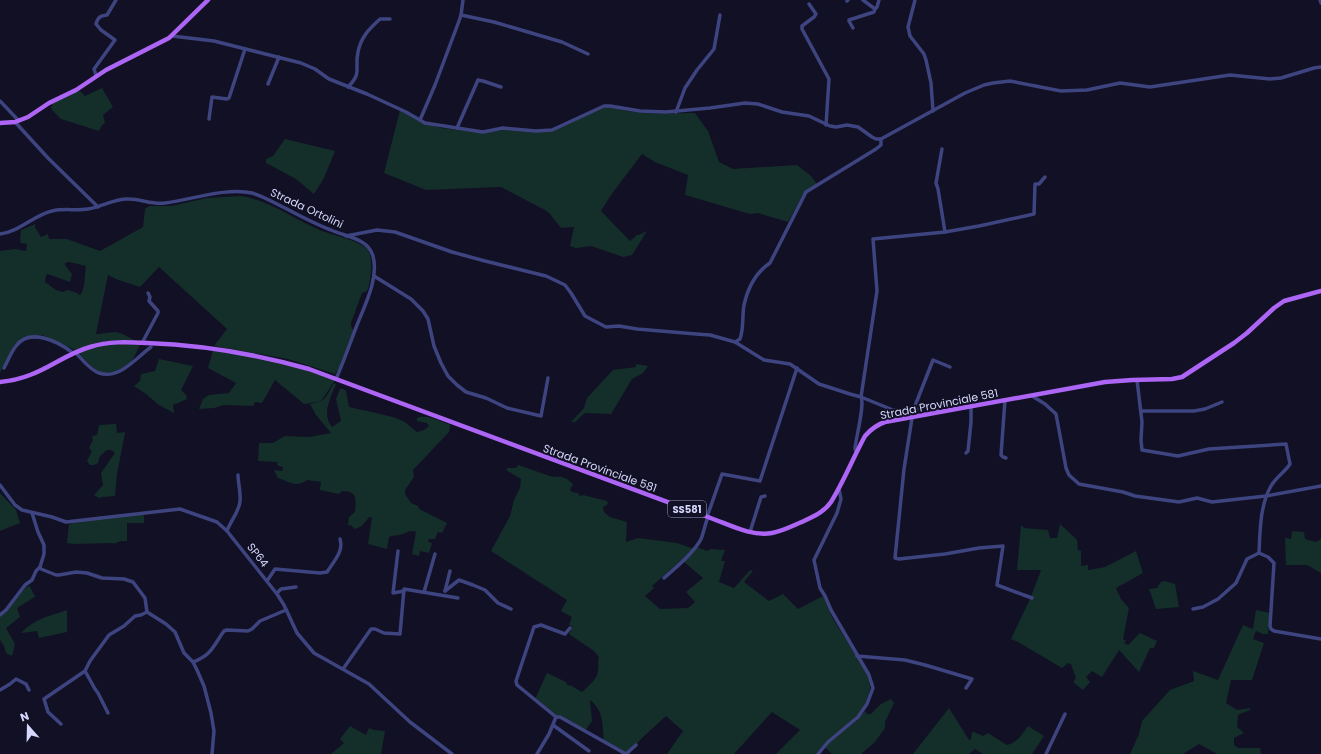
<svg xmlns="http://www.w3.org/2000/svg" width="1321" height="754" font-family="Poppins,sans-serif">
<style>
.green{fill:#142e2a;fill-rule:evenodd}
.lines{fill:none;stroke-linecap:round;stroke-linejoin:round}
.minor{stroke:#3e4480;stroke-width:3.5}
.major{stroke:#ad65f5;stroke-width:4.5}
.labels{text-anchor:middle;stroke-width:4;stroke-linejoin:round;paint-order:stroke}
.shield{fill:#111024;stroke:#9b9bbb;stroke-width:1}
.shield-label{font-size:10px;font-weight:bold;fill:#d6d7fc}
.street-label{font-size:11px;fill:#d6d7fc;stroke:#111024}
</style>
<rect width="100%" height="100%" fill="#111024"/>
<g class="green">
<polygon points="102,88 113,107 103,115 105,123 102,125 99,131 61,119 52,110 51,107 53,105 51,104 79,90 85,96"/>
<path d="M608,106c29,10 56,7 87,7l13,18 11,31 14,7 64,-4 13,10 7,9 -15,12 -14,26 -30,-9 -8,1 -65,-19 3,-20 -33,-13 -13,-8 -31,41 -10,16 29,30 7,-6h2l8,-4 -15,24 -9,2 -32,-11 -15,2 -6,-2 4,-19 -13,1 -11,-14 -5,-4 -44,-23 -75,3 -42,-17 16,-63 24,13 17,5 42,5 27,-4 20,3h18z"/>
<polygon points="285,139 335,151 324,178 314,194 296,179 266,163 266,159 273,156"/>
<path d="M241,196c30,5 54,24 81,35 11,4 38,10 45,18 7,7 4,34 0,42l-5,2 -11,30v3l2,4c-4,13 -9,34 -18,44l-47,-15 -74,-13 13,-17 -68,-62 -19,20 -24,-8 -8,-4 -12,59c7,0 13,-2 20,-2 6,1 12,5 18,8l-27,1 -32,9 -33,-15h-8l-11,3 -8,6 -15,29v-122l15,-2 11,2 1,-7 -6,-1 -1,-3 1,-10 14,-6v3l6,10 7,-3 1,5h18l33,12 43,-24 2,-18 4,-3h22l36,-8zM69,262l17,4c-2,11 0,18 -5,28l-2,1 -2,-2 -9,-3 -5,2 -7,-2 -11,-8 1,-7 2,-1 22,8 2,-8 -7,-9v-2z"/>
<polygon points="120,344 140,345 131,363 115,372 102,373 95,369 80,355 81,352 100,346"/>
<polygon points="213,350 292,365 335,380 322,400 319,402 304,404 275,380 262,403 255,402 253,406 224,405 214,408 199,409 203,399 209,395 229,393 236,383 208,368"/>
<polygon points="159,359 193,366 181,390 186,395 187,399 173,405 174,413 159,405 146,394 134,386 140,381 141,374 155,371"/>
<polygon points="636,364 648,366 643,373 632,379 611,414 586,413 582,415 575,422 571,422 584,408 587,398 613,370 636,367"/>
<path d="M334,383l2,1c-5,13 -15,30 -4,43l9,-6 -5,-22 4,-10h3l3,2 3,16c12,3 47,9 56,15 4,3 7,7 12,10l7,-2 5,-4 -2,-3 -10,-2v-3c9,-4 22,3 31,6l1,-2 1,5 -1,5 -36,38 1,7 -9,13v4l6,9 7,3 1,3 28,14 -5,10 -4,-1 -3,7h-6l-1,3 4,1 -3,10 -9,-2 -1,5 -7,-2 4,-22c-8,-3 -9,2 -17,3 -4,1 -6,0 -10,2l-2,12 -19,-5 4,-26 -3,-1c-5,7 -7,10 -15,12l-2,-3 -4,-1 1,-8 6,-5c1,-13 3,-21 -13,-21l-3,3 -19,-4 1,-8 -14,-2c-11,8 -17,2 -29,-2l-4,-8 8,1 1,-4 -5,-1 -1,-4 -19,-1 1,-18h14l12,-7 24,1 22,-4 -15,-18 -6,-11c17,-2 16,-8 24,-21z"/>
<polygon points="116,424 117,433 125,432 125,433 117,474 115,496 102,497 99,498 94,495 103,485 101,473 115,453 111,450 107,450 100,456 98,463 94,465 90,465 87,461 92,451 89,448 93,440 92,436 97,435 99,425"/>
<path d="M518,465l35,12c8,-2 14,1 20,7l-3,6 2,2 6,1 2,3 3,-1 24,6 1,3 -5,3 1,5 6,5 17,5 -1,20 12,-4 8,1 31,4 14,5 1,1 -14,14 -26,23 2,2 -9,8 15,13 28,-1 7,-6 -9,-10 17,-14 -19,-16 13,-15 10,4 4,-2 14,1 -4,11h4l-6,21 15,6 16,-18 3,1 -9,11 25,19 14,-7 15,15 25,-13 9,21 35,57c4,11 4,16 0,26 -2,4 -4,8 -6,12 -9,15 -33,25 -45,42h-40l24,-24 -28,-18 -38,42h-67l16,-23 -17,-15 -24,22 -13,14 -4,1 -21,-10c-2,-17 1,-31 -14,-43l2,21 -7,10 -29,-15 -21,-17 12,-26 19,9 2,4 2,-1 12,7c6,-6 16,-13 16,-22 1,-5 -1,-9 1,-13l-5,-6 -25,-17 3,-7 -3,-2 3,-8 -11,-6 6,-11 -76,-49 19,-35 4,-16 6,-12 1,-9 -15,-9 2,-2h8z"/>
<polygon points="0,493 16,510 20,523 0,531"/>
<polygon points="144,514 144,523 127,523 127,541 121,541 113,544 113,543 73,544 67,543 69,524 96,518"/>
<path d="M1060,524c3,3 17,15 17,16 1,4 0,6 1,10l3,1v15l7,-1v5l17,-3 31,-16 7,22 -27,15 5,11 8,9 -6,31 3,2 -2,2 4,2 12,-12 17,8 -3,7h-4l-11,24 -20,-22 -17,27 -10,-6 -6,6 4,5 -7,8 -10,-8 3,-4 -5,-14 -3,-1 -6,5 -44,-26 -7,-3 19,-40 11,-29h-24l4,-45 3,3 24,2 2,8h7z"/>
<polygon points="1292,531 1304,532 1305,539 1316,542 1321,539 1321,573 1307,565 1286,565 1285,538 1291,539"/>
<polygon points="1164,581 1175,584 1179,607 1156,609 1149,589 1157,588 1161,582"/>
<polygon points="30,586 34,595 36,596 17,608 20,617 6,628 15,644 12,656 6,653 4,646 0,640 0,613 10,605 26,587"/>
<path d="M67,610v22l-28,6 -2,-7 -16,2c13,-14 28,-17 46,-23z"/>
<polygon points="1256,610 1270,613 1268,634 1263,634 1256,631 1253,639 1264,643 1252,680 1231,680 1226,703 1237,710 1250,708 1250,710 1238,715 1237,727 1244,733 1234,738 1234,745 1238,748 1260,748 1261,754 1217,754 1199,744 1183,754 1130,754 1139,734 1142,721 1170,690 1194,681 1193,671 1218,680 1243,625 1253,629"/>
<polygon points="891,699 894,703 885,722 885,728 875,742 861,754 832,754 825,747 826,745 856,721 865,711 867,714 871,714 881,704"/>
<path d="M949,708l20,32 2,-1 1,-7h2l9,4 5,-3 19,12c10,-2 16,-12 21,-19l16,10 -12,18h-49l-8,-5 -6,5h-56z"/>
<polygon points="350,726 366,735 369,728 374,730 385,731 381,754 331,754 344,743 340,739"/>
</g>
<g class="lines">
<g class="minor">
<polyline points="863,0 875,9 877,7 879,0"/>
<polyline points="915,0 908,27 910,36 924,54 926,60 931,83 933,111"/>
<polyline points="1320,0 1321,3"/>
<polyline points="847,1 848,0"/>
<polyline points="809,4 816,14 814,17 802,26 802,29 829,79 826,125"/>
<polyline points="461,15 494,22 562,42 588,54"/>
<polyline points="853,28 849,21 849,20 874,12 875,9"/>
<polyline points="172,36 214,41 301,63 315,69 329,79 367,94 406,112 425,123 483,132 503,128 536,131 552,130 604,106 610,106 640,111 666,112 710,108 745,103 758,104 782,112 809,116 830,126 836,127 847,125 858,127 872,137 876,139 881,139 965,93 984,85 993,83 1010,81 1061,91 1087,90 1120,83 1150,87 1230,75 1270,79 1281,78 1314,68 1321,67"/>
<path d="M96,75l-2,-6 21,-29 -14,-10 -5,-6c2,-7 4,-8 11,-9l9,-15"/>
<polyline points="268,84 279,57"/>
<path d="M348,87c15,-15 6,-18 10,-35 3,-15 11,-23 22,-33h10"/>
<polyline points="0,101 19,121"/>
<polyline points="676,112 685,88 697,70 714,49 720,15"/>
<polyline points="209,119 212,97 227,99 229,98 245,49"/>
<polyline points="420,120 435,85 459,21 461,15 463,0"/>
<polyline points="15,122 48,158 98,207"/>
<polyline points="457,128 478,80 483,81 501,87"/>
<polyline points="942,149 936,183 938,189 945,232"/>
<path d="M0,234c19,-2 34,-19 52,-23 12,-3 24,0 36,-2 14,-2 27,-11 41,-10 12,0 24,6 36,4 25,-3 62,-16 87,-10 11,3 22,10 33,15 15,8 30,16 46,22 15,7 37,8 42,26 6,22 -8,49 -16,69 -7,18 -13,36 -21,54"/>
<path d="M346,236l31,-6 18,2 57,20 33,9 61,15 19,9 6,8 14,23 21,11 13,-1 18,3 59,5 14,1 25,7 5,-3c4,-11 2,-23 4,-34 4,-18 11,-32 26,-42l36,-71 70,-43 5,-4v-6"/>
<polyline points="374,276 411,299 423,311 428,319 434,346 441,363 448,376 457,385 466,392 486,398 507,408 541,416 548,378"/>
<polyline points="735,342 764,360 790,364 819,384 850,394 861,397 893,410 906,412 913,411 927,406 941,412"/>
<polyline points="142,343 158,313 158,311 149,301 150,297 148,293"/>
<path d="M75,352c7,7 15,18 24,21 20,7 37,-15 52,-26"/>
<path d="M4,368c4,-7 7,-16 12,-22 14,-19 43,-4 57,7"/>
<path d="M1137,380l5,42 -1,18 1,10 36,6 31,-7 77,-5 4,20c-5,8 -14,13 -19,22 -11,19 -11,45 -12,67"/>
<polyline points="1032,396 1045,404 1056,414 1066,468 1069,475 1079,484 1123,492 1135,496 1179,502 1197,498 1212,502 1266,496 1321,486"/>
<polyline points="1005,400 1001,455 1003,457 1006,458"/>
<polyline points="913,411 933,360 950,367"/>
<polyline points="1142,411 1194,411 1205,409 1222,402"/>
<polyline points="912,418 904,469 895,558 899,559 945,554 979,548 1003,546 997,585 1032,598"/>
<path d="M856,453l-1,-5c1,-10 10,-44 6,-51l16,-106 -4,-52 72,-7 34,-6 55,-12 1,-30h4l6,-7"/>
<polyline points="966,453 968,451 971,422 971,407"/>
<polyline points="0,485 15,505 22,510 52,517 66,522 180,509 217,522 227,531 277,594 284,605 297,633 314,653 369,684 410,722 452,754"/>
<polyline points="32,513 38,532 44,545 44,554 40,567 41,569 56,575 59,575 76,572 87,573 102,578 124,579 133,582 145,598 147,612 166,624 175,632 184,653 193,662 197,670 204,686 211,713 214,731 212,754"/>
<polyline points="707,517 722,474 760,481 797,368"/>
<path d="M227,531c3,-9 13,-21 13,-30 1,-9 -2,-18 -2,-26"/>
<polyline points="750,532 761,497 765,496"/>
<polyline points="398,551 393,593 404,591"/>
<path d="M664,578c11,-10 30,-25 37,-39 3,-7 4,-15 7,-22"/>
<path d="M267,581l8,-12 45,4 7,-1c6,-10 17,-20 13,-33"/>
<polyline points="445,591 459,580 473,585 485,590 498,603 511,609"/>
<polyline points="445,591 450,571"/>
<polyline points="424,592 435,554"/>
<polyline points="277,593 281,589 296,587"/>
<polyline points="1193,609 1203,607 1218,599 1236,583 1247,559 1259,553 1268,557 1274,563 1270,626 1271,629 1274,631 1321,639"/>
<polyline points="0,615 6,610 25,585 32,580 36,571 40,567"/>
<polyline points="857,656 905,660 925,665 972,679 966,688"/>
<path d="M193,662c19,-7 20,-16 31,-31l3,-1 21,1 4,-2 8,-8 26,-11"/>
<polyline points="343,669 371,629 375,629 384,633 400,634 404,589 458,598"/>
<polyline points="85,671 95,689 98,693 108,713"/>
<polyline points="0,690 10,684 16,679 26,684 29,690"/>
<polyline points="556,717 560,717 626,754"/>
<polyline points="61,724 48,712 44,699 85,671 90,661 109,635 124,626 135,616 141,615 147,612"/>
<polyline points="553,725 589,751"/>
<polyline points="537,754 549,734 556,717 517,685 516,681 534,627 541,625 565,634 570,628"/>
<polyline points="626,754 636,745"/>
<polyline points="818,754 828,742 858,717 867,704 873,688 869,675 831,610 825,596 820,588 814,560 837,513 841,499 839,489"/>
<polyline points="1046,754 1065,714"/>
</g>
<g class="major">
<polyline points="0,123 15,122 28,117 49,103 76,90 106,70 169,38 208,0"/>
<path d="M0,382c10,-1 20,-3 30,-7 20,-7 38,-22 60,-28 18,-6 38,-5 57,-4 55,2 109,11 162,26l399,148c20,7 43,20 64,16 11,-2 22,-8 32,-12 10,-5 20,-9 27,-19 13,-21 22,-44 34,-66 6,-7 11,-11 20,-14l220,-40 27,-2 40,-1 10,-2 52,-34 13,-10 27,-25 10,-7 37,-10"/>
</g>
</g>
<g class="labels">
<rect class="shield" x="668" y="501" width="38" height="16" rx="3"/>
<g class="shield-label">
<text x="687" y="513">SS581</text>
</g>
<g class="street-label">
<text transform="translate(307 208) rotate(25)" y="4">Strada Ortolini</text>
<text transform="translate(939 404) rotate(-11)" y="4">Strada Provinciale 581</text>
<text transform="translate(600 468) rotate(20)" y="4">Strada Provinciale 581</text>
<text transform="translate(258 555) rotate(52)" y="4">SP64</text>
</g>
</g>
<g transform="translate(28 726) rotate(340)" stroke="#111024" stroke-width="3" paint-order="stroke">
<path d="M0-3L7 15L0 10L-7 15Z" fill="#d6d7fc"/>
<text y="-6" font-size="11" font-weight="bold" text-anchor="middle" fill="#d6d7fc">N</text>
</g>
</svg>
